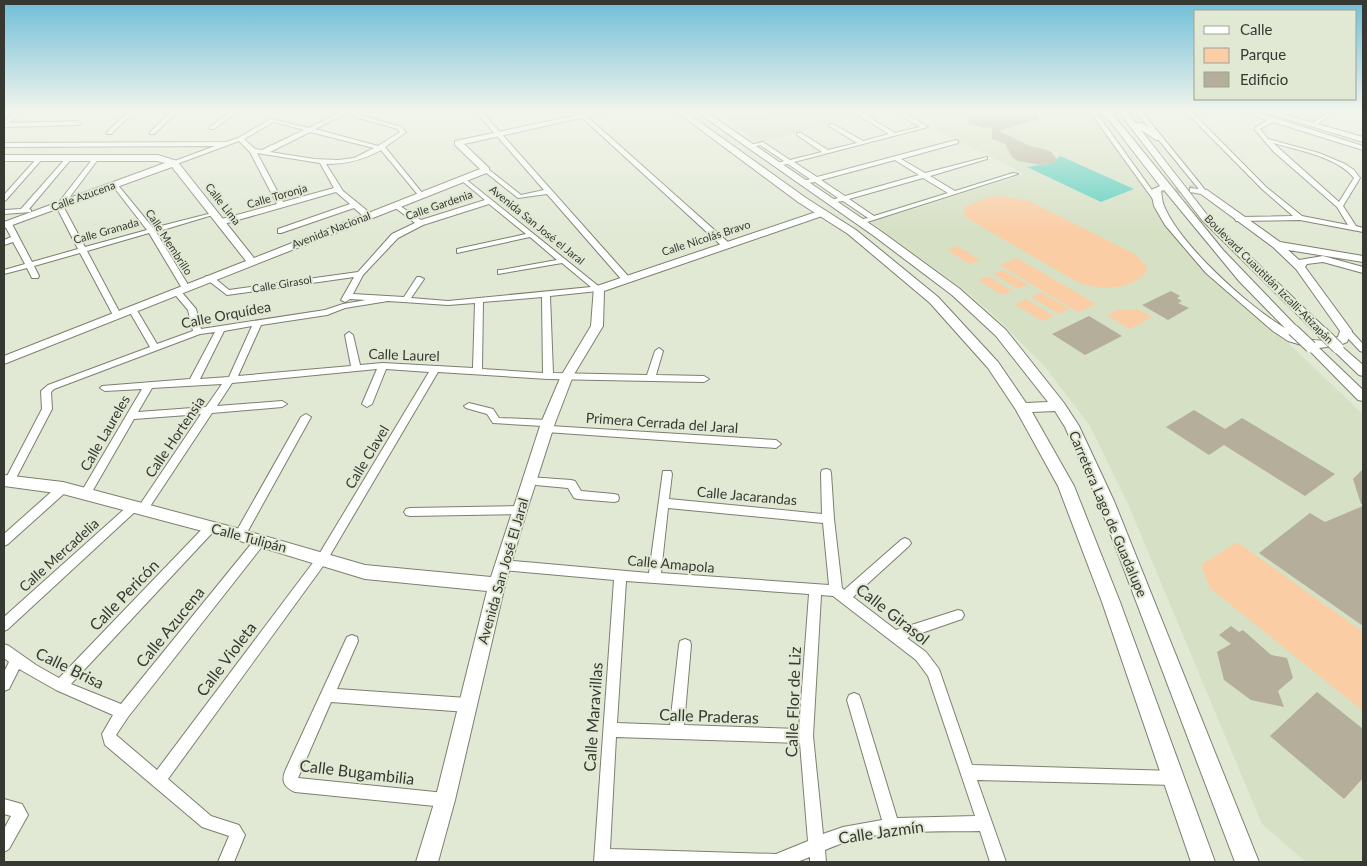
<svg xmlns="http://www.w3.org/2000/svg" width="1367" height="866" font-family="Lato,sans-serif">
<style>
.built{fill:#d6e0c4}
.green{fill:#fbcda5}
.water{fill:#5acebf}
.building{fill:#b4ae9a}
.lines{fill:none;stroke-linecap:round;stroke-linejoin:round}
.secondary-tunnel{stroke:#bfc6b4;stroke-width:9;stroke-dasharray:9 4.5;stroke-linecap:butt}
.street-casing{stroke:#7a806e;stroke-width:2}
.secondary-casing{stroke:#7a806e;stroke-width:2}
.primary-casing{stroke:#7a806e;stroke-width:2}
.street{fill:#fff;fill-rule:evenodd}
.secondary{fill:#fff;fill-rule:evenodd}
.primary{fill:#fff;fill-rule:evenodd}
.secondary-bridge-casing{stroke:#7a806e;stroke-width:13;stroke-linecap:butt}
.secondary-bridge{stroke:#fff;stroke-width:11}
.labels{text-anchor:middle;stroke-width:4;stroke-linejoin:round;paint-order:stroke}
.far-street-label{font-size:11px;fill:#363931;stroke:#e1e9d5}
.street-label{font-size:14px;fill:#363931;stroke:#e1e9d5}
.near-street-label{font-size:16px;fill:#363931;stroke:#e1e9d5}
</style>
<rect width="100%" height="100%" fill="#e1e9d5"/>
<g class="built">
<polygon points="773,112 873,112 759,143 725,118"/>
<polygon points="901,112 1087,112 1150,196 1167,223 1216,280 1286,341 1363,414 1363,862 1306,862 1262,824 1128,504 1090,426 1046,368 999,320 967,292 871,222 1025,174"/>
</g>
<g class="green">
<path d="M1004,196l25,5 107,54 11,12 -2,7c-20,17 -42,16 -66,9l-114,-66 -1,-6 2,-5 24,-9z"/>
<polygon points="957,246 980,260 970,264 947,250"/>
<polygon points="1017,258 1096,304 1078,312 1000,265"/>
<polygon points="1003,270 1028,285 1018,289 993,274"/>
<polygon points="988,276 1012,291 1002,295 978,280"/>
<polygon points="1041,292 1069,309 1059,314 1031,297"/>
<polygon points="1026,299 1054,316 1042,321 1015,304"/>
<polygon points="1120,309 1137,309 1152,317 1130,329 1107,315"/>
<polygon points="1237,542 1363,632 1363,711 1210,588 1201,565"/>
</g>
<polygon class="water" points="1060,156 1134,189 1101,202 1027,167 1053,163"/>
<g class="building">
<polygon points="968,112 1037,112 1039,119 999,131 1030,146 1050,151 1057,159 1053,163 1041,165 1018,161 1012,157 1005,144 992,139 992,127 984,128 968,124"/>
<polygon points="1171,291 1180,296 1177,298 1182,301 1178,303 1189,308 1168,320 1142,305"/>
<polygon points="1089,316 1122,336 1085,355 1052,334"/>
<polygon points="1194,410 1225,429 1242,418 1335,474 1305,496 1224,445 1209,455 1166,427"/>
<polygon points="1363,469 1363,504 1361,504 1353,479"/>
<polygon points="1363,506 1363,626 1259,553 1310,513 1325,522"/>
<polygon points="1231,626 1239,632 1243,630 1271,655 1287,658 1293,678 1278,691 1284,707 1251,700 1224,680 1217,652 1231,644 1219,635"/>
<polygon points="1317,692 1363,729 1363,778 1344,799 1270,736"/>
</g>
<g class="lines">
<polyline class="secondary-tunnel" points="1162,188 1193,190"/>
<g class="street-casing">
<g id="street">
<polygon points="16,112 22,112 9,123 78,121 81,123 78,125 4,127 4,121"/>
<polygon points="128,112 134,112 111,134 107,134 107,132"/>
<polygon points="171,112 177,112 154,134 150,134 150,132"/>
<polygon points="230,112 236,112 214,129 210,129 210,127"/>
<path d="M340,112h9l53,15 4,5 -1,1 -20,14 38,47v2h-4l-38,-46c-18,10 -34,14 -55,14l17,27 27,22v4h-6l-10,-9 -73,25h-3v-4l72,-25 -14,-12 -112,32h-6v-4l59,-16 -27,-52 -11,-11 -65,24 -3,-2 1,-1 43,-16 -211,1v-4l222,-1 12,-4 33,-19 38,9zM345,114l53,15 2,3 -22,14 -63,-17zM274,122l30,8 -42,20 -7,-1 -11,-10zM310,132l64,16 -20,10 -16,2 -24,-1 -44,-7zM257,153l63,10 14,25 -51,14z"/>
<polygon points="476,112 482,112 628,276 628,280 622,280 547,194 518,198 484,171 484,169 488,169 521,195 544,190"/>
<polygon points="576,112 582,112 729,243 729,247 723,247"/>
<path d="M870,112h8l-11,4 28,17 25,-6 -25,-15h7l26,15 -134,35 23,15 139,-37 2,1v2l-57,16 24,14 62,-16v2l-57,17 25,15 58,-18 5,1 -157,50h-3v-4l10,-2 -25,-17 -14,2v-2l9,-3 -23,-16 -14,2v-2l9,-3 -22,-15 -13,2v-2l9,-3 -24,-16 -11,3 -3,-2 17,-4 27,18 32,-8 -25,-17v-2h4l27,17 29,-7 -28,-17v-2h4l30,17 26,-7 -30,-18zM895,160l24,15 -74,21 -24,-16zM923,178l25,15 -74,23 -25,-17z"/>
<polygon points="1090,112 1096,112 1159,200 1159,202 1155,202"/>
<polygon points="1136,112 1142,112 1206,191 1206,193 1202,193"/>
<path d="M1186,112h6l74,75 36,29 46,9 -11,-18 -64,-56 -18,-21v-2l12,-8 -23,-8h8l23,6 88,28v4l-90,-28 -13,7 8,10 51,14 26,11 9,6 6,8 -17,28 13,20 7,2v4l-63,-12 -64,1 -1,-2 4,-2 54,-1 -31,-27zM1273,143c24,7 65,14 81,35l-15,24z"/>
<polygon points="1328,112 1334,112 1318,124 1314,124 1314,122"/>
<polygon points="38,157 43,158 6,200 4,201 4,195"/>
<polygon points="67,157 72,158 29,209 31,210 31,212 4,214 4,210 21,209"/>
<polygon points="94,157 99,158 63,206 85,247 147,230 113,186 113,184 117,184 153,228 216,212 216,214 156,232 190,288 189,290 183,290 149,233 87,251 121,315 120,317 114,317 113,315 80,253 34,266 39,276 38,278 32,278 27,268 4,274 4,270 25,264 13,242 4,245 4,240 11,237 4,224 5,222 12,224 32,262 78,249 56,206"/>
<path d="M463,177l139,112 -4,2 -48,5 3,77 94,2 8,-24 4,-3 4,3 -7,24 48,1 5,3 -5,3 -156,-3 -110,-7 -112,190 -158,217 43,37 28,9 6,10 -11,27h-16l11,-26 -27,-9 -97,-82 -3,-11 11,-19 -57,-25 -37,-21 -10,20 -5,2v-19l5,-10 -5,-4v-14l5,2 27,19 23,13 147,-153 4,-1 4,1 2,3 -2,3 -143,153 50,20 135,-166 4,-2 4,2 2,3 -2,3 -136,173 -12,18 41,35 161,-214 111,-184 -43,-3 -14,35 -5,3 -5,-3 15,-35 -145,14 -15,23 65,-5 5,3 -5,3 -70,6 -65,98 -4,1 -5,-3 -130,120 -4,2v-14l126,-113 4,-1 5,3 62,-92 -67,5 -45,78h-8l-1,-3 62,-105 -37,2 -5,-3 2,-2 88,-7 25,-47 -15,2 -146,55 -3,3 1,17 -37,71 -1,3h-8l-1,-3 37,-71 -1,-18 7,-6 102,-38 -22,-38 1,-2h6l22,37 36,-13 -5,-21 -16,-19 4,-2h3l17,20 5,20 124,-19 18,-6 23,-4 -16,-1 -5,3 -4,-2 13,-23 -127,18 -22,-17 1,-2h6l17,14 129,-18 34,-38 23,-11 -22,-17v-2h4l24,16 64,-20 -24,-20v-2zM489,204l37,30 -69,15v4l73,-16 27,23 -56,10h-3v4l64,-11 29,24 -143,14 -37,-3 13,-19 -4,-2h-3l-13,20 -51,-3 10,-19 35,-37 25,-13zM542,297l1,76 -61,-4 1,-67zM388,301l60,4 27,-2 -2,65 -90,-5 -23,2 -7,-30 -4,-3 -4,3 6,31 -113,10 23,-51 66,-10 18,-7zM252,326l-23,51 -29,2 24,-48zM222,384l-16,23 -68,5 14,-24z"/>
<polygon points="1346,328 1349,329 1363,344 1363,352 1360,351 1343,333 1342,331"/>
<polygon points="469,403 493,409 499,418 548,420 553,423 550,426 776,440 781,444 776,448 546,432 541,429 543,426 493,423 487,414 466,408 464,406"/>
<polygon points="306,414 311,417 244,538 240,540 236,538 234,535 236,532 301,417"/>
<path d="M826,469l4,1 1,3 3,46 8,69 2,2 57,-50 4,-2 4,2 2,3 -2,3 -56,51 43,33 62,-20 4,1 2,4 -2,4 -55,19 19,14 13,17 33,96 202,6 5,2 2,5 -2,5 -5,2 -197,-5 29,82h-16l-10,-31c-52,1 -107,-3 -155,19l1,12h-16v-5l-13,5h-203l20,-282 -111,-10 -4,-2 -2,-3 2,-3 4,-2 146,13 14,-102h8l1,3 -3,25 153,15 -1,-41 1,-3zM668,508l155,15 6,62 -168,-12zM626,581l183,13 -10,135 -115,-4 7,-80 -1,-4 -5,-2 -5,2 -1,4 -9,80 -53,-2zM821,595l12,1 83,64 12,16 47,140 -78,2 -36,-118 -2,-5 -5,-2 -5,2 -2,5 35,120 -39,7 -20,7 -10,-98zM616,737l184,6 8,98 -32,13 -166,-5z"/>
<polygon points="529,477 571,480 575,481 581,491 614,494 618,495 619,498 618,501 614,502 578,499 574,498 568,488 525,484 524,481 525,478"/>
<polygon points="63,484 67,485 68,488 67,491 8,544 4,546 4,534 59,485"/>
<polygon points="519,506 523,507 525,510 523,513 519,514 410,516 406,515 404,512 406,509 410,508"/>
<path d="M352,635l5,2 1,4 -21,48 130,9 5,2 2,5 -2,5 -5,2 -136,-10 -33,76 147,15 5,2 2,5 -2,5 -5,2 -150,-15c-12,-5 -14,-12 -9,-23l61,-132z"/>
<polygon points="4,799 22,804 28,815 9,849 4,852 4,829 11,816 4,814"/>
</g>
</g>
<g class="secondary-casing">
<g id="secondary">
<polygon points="593,112 607,112 464,144 489,168 489,172 4,364 4,356 246,261 172,167 4,228 4,222 165,163 157,161 4,161 4,155 158,155 177,161 254,258 480,169 455,145 455,141"/>
<path d="M1103,112h8l112,138 74,77 2,3 -6,4c14,7 31,9 45,3l2,-6 -44,-62 -23,-22 -72,-53 -11,-2v-4l17,2 73,52 83,14v6l-75,-12 11,10 24,-4 40,11v6l-40,-11 -16,2 -2,3 47,64 -5,11 -7,3 23,20v11l-4,-1 -25,-24 -1,-5 -14,2 44,42v11l-5,-1 -53,-54 -17,-5 -15,-10 -67,-58 -41,-48 -11,-19 -3,-16 9,-4zM1164,190l75,91 46,47c-36,-21 -105,-83 -121,-122 -2,-4 -2,-10 -3,-15z"/>
<polygon points="1119,112 1127,112 1136,123 1142,123 1162,136 1162,140 1156,140 1141,130 1208,216 1326,329 1328,332 1326,335 1318,335 1202,220"/>
<polygon points="1264,112 1275,112 1363,137 1363,142"/>
<polygon points="822,210 827,213 825,215 604,291 603,326 573,376 555,423 527,510 505,585 455,800 438,862 416,862 435,800 487,591 365,579 240,541 63,494 4,486 4,475 63,482 240,529 365,565 491,577 541,423 561,376 591,326 594,287"/>
</g>
</g>
<g class="primary-casing">
<g id="primary">
<polygon points="677,112 686,112 806,198 856,230 938,297 998,362 1026,403 1048,402 996,336 952,295 874,236 697,112 706,112 882,232 960,289 1006,330 1064,403 1079,426 1114,501 1259,862 1235,862 1098,501 1065,427 1055,411 1032,412 1074,486 1120,602 1215,862 1191,862 1102,602 1058,486 1016,410 988,368 930,303 848,234 798,202"/>
<polygon points="1095,112 1106,112 1115,117 1111,120"/>
</g>
</g>
<use href="#street" class="street"/>
<use href="#secondary" class="secondary"/>
<use href="#primary" class="primary"/>
<g class="secondary-bridge-casing">
<g id="secondary-bridge">
<polyline points="1293,330 1311,347"/>
<polyline points="1322,332 1338,348"/>
</g>
</g>
<use href="#secondary-bridge" class="secondary-bridge"/>
</g>
<linearGradient id="sky" x2="0" y2="1"><stop stop-color="#6fbed8"/><stop offset="0.48" stop-color="#f2f5ec"/><stop offset="1" stop-color="#f2f5ec" stop-opacity="0"/></linearGradient>
<rect width="1367" height="233" fill="url(#sky)"/>
<g class="labels">
<g class="far-street-label">
<text transform="translate(83 196) rotate(-20)" y="4">Calle Azucena</text>
<text transform="translate(277 196) rotate(-16)" y="4">Calle Toronja</text>
<text transform="translate(223 204) rotate(52)" y="4">Calle Lima</text>
<text transform="translate(439 205) rotate(-19)" y="4">Calle Gardenia</text>
<text transform="translate(537 225) rotate(39)" y="4">Avenida San José el Jaral</text>
<text transform="translate(331 230) rotate(-21)" y="4">Avenida Nacional</text>
<text transform="translate(106 231) rotate(-16)" y="4">Calle Granada</text>
<text transform="translate(706 238) rotate(-18)" y="4">Calle Nicolás Bravo</text>
<text transform="translate(169 242) rotate(57)" y="4">Calle Membrillo</text>
<text transform="translate(1269 279) rotate(45)" y="4">Boulevard Cuautitlán Izcalli-Atizapán</text>
<text transform="translate(282 284) rotate(-9)" y="4">Calle Girasol</text>
</g>
<g class="street-label">
<text transform="translate(226 315) rotate(-11)" y="5">Calle Orquídea</text>
<text transform="translate(404 355) rotate(2)" y="5">Calle Laurel</text>
<text transform="translate(662 423) rotate(4)" y="5">Primera Cerrada del Jaral</text>
<text transform="translate(105 433) rotate(-60)" y="5">Calle Laureles</text>
<text transform="translate(175 437) rotate(-56)" y="5">Calle Hortensia</text>
<text transform="translate(367 457) rotate(-59)" y="5">Calle Clavel</text>
<text transform="translate(747 496) rotate(5)" y="5">Calle Jacarandas</text>
<text transform="translate(1108 514) rotate(67)" y="5">Carretera Lago de Guadalupe</text>
<text transform="translate(249 538) rotate(15)" y="5">Calle Tulipán</text>
<text transform="translate(59 555) rotate(-42)" y="5">Calle Mercadelia</text>
<text transform="translate(671 564) rotate(5)" y="5">Calle Amapola</text>
<text transform="translate(503 571) rotate(-74)" y="5">Avenida San José El Jaral</text>
</g>
<g class="near-street-label">
<text transform="translate(124 595) rotate(-46)" y="6">Calle Pericón</text>
<text transform="translate(893 614) rotate(38)" y="6">Calle Girasol</text>
<text transform="translate(170 627) rotate(-51)" y="6">Calle Azucena</text>
<text transform="translate(226 659) rotate(-53)" y="6">Calle Violeta</text>
<text transform="translate(70 668) rotate(26)" y="6">Calle Brisa</text>
<text transform="translate(793 702) rotate(-88)" y="6">Calle Flor de Liz</text>
<text transform="translate(709 716) rotate(2)" y="6">Calle Praderas</text>
<text transform="translate(593 717) rotate(-86)" y="6">Calle Maravillas</text>
<text transform="translate(357 772) rotate(7)" y="6">Calle Bugambilia</text>
<text transform="translate(881 832) rotate(-8)" y="6">Calle Jazmín</text>
</g>
</g>
<rect width="1367" height="866" fill="none" stroke="#363931" stroke-width="10"/>
<rect x="1194" y="10" width="162" height="90" fill="#e1e9d5" stroke="#9da393"/>
<rect x="1204" y="26" width="25" height="8" fill="#ffffff" stroke="#9da393"/>
<text x="1240" y="35" font-size="15" fill="#363931">Calle</text>
<rect x="1204" y="48" width="25" height="15" fill="#fbcda5" stroke="#9da393"/>
<text x="1240" y="60" font-size="15" fill="#363931">Parque</text>
<rect x="1204" y="72" width="25" height="15" fill="#b4ae9a" stroke="#9da393"/>
<text x="1240" y="85" font-size="15" fill="#363931">Edificio</text>
</svg>
